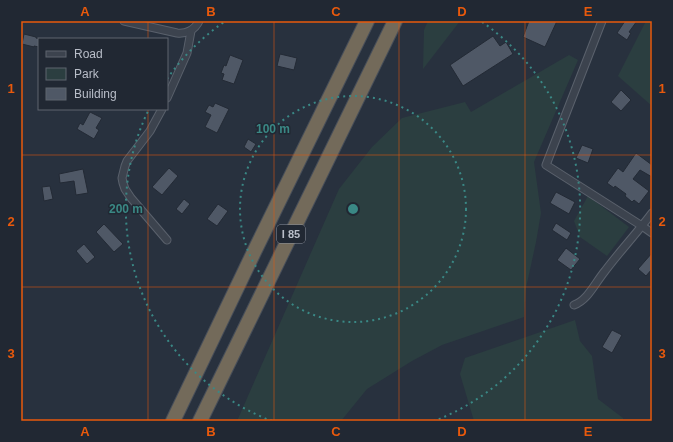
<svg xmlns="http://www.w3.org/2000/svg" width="673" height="442" font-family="Helvetica,sans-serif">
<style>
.green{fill:#2b3e40}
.building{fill:#4f5866;stroke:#232a35}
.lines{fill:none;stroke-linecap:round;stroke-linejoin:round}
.minor-casing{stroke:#5a616c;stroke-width:9}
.motorway-casing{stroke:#474e59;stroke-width:16}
.minor{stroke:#3c434e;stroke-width:7}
.motorway{stroke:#736a5a;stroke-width:14}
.grid{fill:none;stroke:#e8590c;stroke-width:1;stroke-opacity:0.55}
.ring{fill:none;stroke:#3a8885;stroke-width:2;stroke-dasharray:2 4}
.labels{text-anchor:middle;stroke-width:3;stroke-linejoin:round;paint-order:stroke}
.shield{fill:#212833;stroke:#8b919c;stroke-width:1}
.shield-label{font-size:11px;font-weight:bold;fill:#b9bec9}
.centre{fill:#3a8885;stroke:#212833;stroke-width:2}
.ring-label{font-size:12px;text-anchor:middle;font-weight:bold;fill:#3a8885;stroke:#212833;stroke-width:3;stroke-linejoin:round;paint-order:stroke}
.neatline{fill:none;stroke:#e8590c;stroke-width:1.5}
.grid-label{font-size:13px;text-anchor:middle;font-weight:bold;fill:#e8590c}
</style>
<rect width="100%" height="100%" fill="#28313e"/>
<g class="green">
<polygon points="428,21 460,21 423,69 424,30"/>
<polygon points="646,21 652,21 652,106 618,76"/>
<polygon points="569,55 578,60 534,162 541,213 536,242 526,288 524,317 442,345 412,361 367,389 341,421 237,421 339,189 372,147 402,118 465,102 471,112"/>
<polygon points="588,196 629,227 607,256 580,237 574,221"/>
<polygon points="575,320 580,341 592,356 598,399 623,418 623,421 474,421 460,374 465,358"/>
</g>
<g class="building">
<polygon points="529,21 557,21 545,47 523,37"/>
<polygon points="625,21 637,21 629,32 631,33 627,40 617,33"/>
<polygon points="24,34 36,37 36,38 39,39 39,47 34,46 34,47 22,44"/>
<polygon points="493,36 500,46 506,42 513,54 463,86 450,65"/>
<polygon points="280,54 297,58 294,70 277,66"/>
<polygon points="230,55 243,60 234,84 222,80 224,74 221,73 224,65 226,66"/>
<polygon points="621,90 631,100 621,111 611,102"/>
<polygon points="215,103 229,109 217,133 205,127 211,115 205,112 209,105 213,107"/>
<polygon points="90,112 102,118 96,128 99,130 94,139 77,129 80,123 83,125"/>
<polygon points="248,139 256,144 251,152 244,147"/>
<polygon points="582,145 593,149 588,163 576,158"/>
<polygon points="636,153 652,165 652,177 640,170 633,179 649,191 639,204 634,200 632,202 625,196 626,194 615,186 614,188 607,183 618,168 623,172"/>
<polygon points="169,168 178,176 162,195 152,187"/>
<polygon points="83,169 88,193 76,195 74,181 60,183 59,174"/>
<polygon points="50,186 53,199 44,201 42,187"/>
<polygon points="556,192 575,202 569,214 550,203"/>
<polygon points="184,199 190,204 182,214 176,209"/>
<polygon points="218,204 228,211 217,226 207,219"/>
<polygon points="556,223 571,233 567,240 552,230"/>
<polygon points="104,224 123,244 114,252 96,232"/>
<polygon points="84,244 95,257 87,264 76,251"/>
<polygon points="566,248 580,259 571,270 557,260"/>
<polygon points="652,253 652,269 646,276 638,269"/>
<polygon points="612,330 622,335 612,353 602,347"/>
</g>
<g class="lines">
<g class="minor-casing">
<g id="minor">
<path d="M124,21l53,12c9,1 18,-3 22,-12"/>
<polyline points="602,21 546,165 642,226 652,233"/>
<polyline points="167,98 187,53 191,31"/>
<polyline points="162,109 150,131 127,161 125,166 122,178 123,183 125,189 131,198 167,240"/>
<path d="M574,305c14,-5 21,-22 31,-34 15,-20 32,-38 47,-58"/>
</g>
</g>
<g class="motorway-casing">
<g id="motorway">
<polyline points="173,421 254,252 367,21"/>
<polyline points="200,421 395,21"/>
</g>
</g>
<use href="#minor" class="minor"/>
<use href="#motorway" class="motorway"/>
</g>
<path class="grid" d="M148,21v18M274,21v400M399,21v400M525,21v400M148,109v312M21,155h631M21,287h631"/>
<g class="ring">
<circle cx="353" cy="209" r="113"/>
<path d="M272 421A227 227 0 0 1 149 109M167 79A227 227 0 0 1 224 22M482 22A227 227 0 0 1 434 421"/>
</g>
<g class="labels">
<rect class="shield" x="277" y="225" width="28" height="18" rx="3"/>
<g class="shield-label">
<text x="291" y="238">I 85</text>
</g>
</g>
<circle cx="353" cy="209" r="6" class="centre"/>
<g class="ring-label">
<text x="273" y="133">100 m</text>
<text x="126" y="213">200 m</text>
</g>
<rect width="673" height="442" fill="none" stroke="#212833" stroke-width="44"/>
<rect x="38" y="38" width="130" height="72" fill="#212833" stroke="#5e646f"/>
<rect x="46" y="51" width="20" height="6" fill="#3c434e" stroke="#5e646f"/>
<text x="74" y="58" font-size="12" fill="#b9bec9">Road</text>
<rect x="46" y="68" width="20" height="12" fill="#2b3e40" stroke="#5e646f"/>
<text x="74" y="78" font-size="12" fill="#b9bec9">Park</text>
<rect x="46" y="88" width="20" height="12" fill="#4f5866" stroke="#5e646f"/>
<text x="74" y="98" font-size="12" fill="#b9bec9">Building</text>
<rect x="22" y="22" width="629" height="398" class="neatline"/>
<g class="grid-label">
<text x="85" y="16">A</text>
<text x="211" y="16">B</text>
<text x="336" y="16">C</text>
<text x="462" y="16">D</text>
<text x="588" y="16">E</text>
<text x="11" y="93">1</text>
<text x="662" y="93">1</text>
<text x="11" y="226">2</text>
<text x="662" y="226">2</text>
<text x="11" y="358">3</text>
<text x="662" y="358">3</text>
<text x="85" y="436">A</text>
<text x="211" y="436">B</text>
<text x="336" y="436">C</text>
<text x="462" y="436">D</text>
<text x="588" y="436">E</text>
</g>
</svg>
